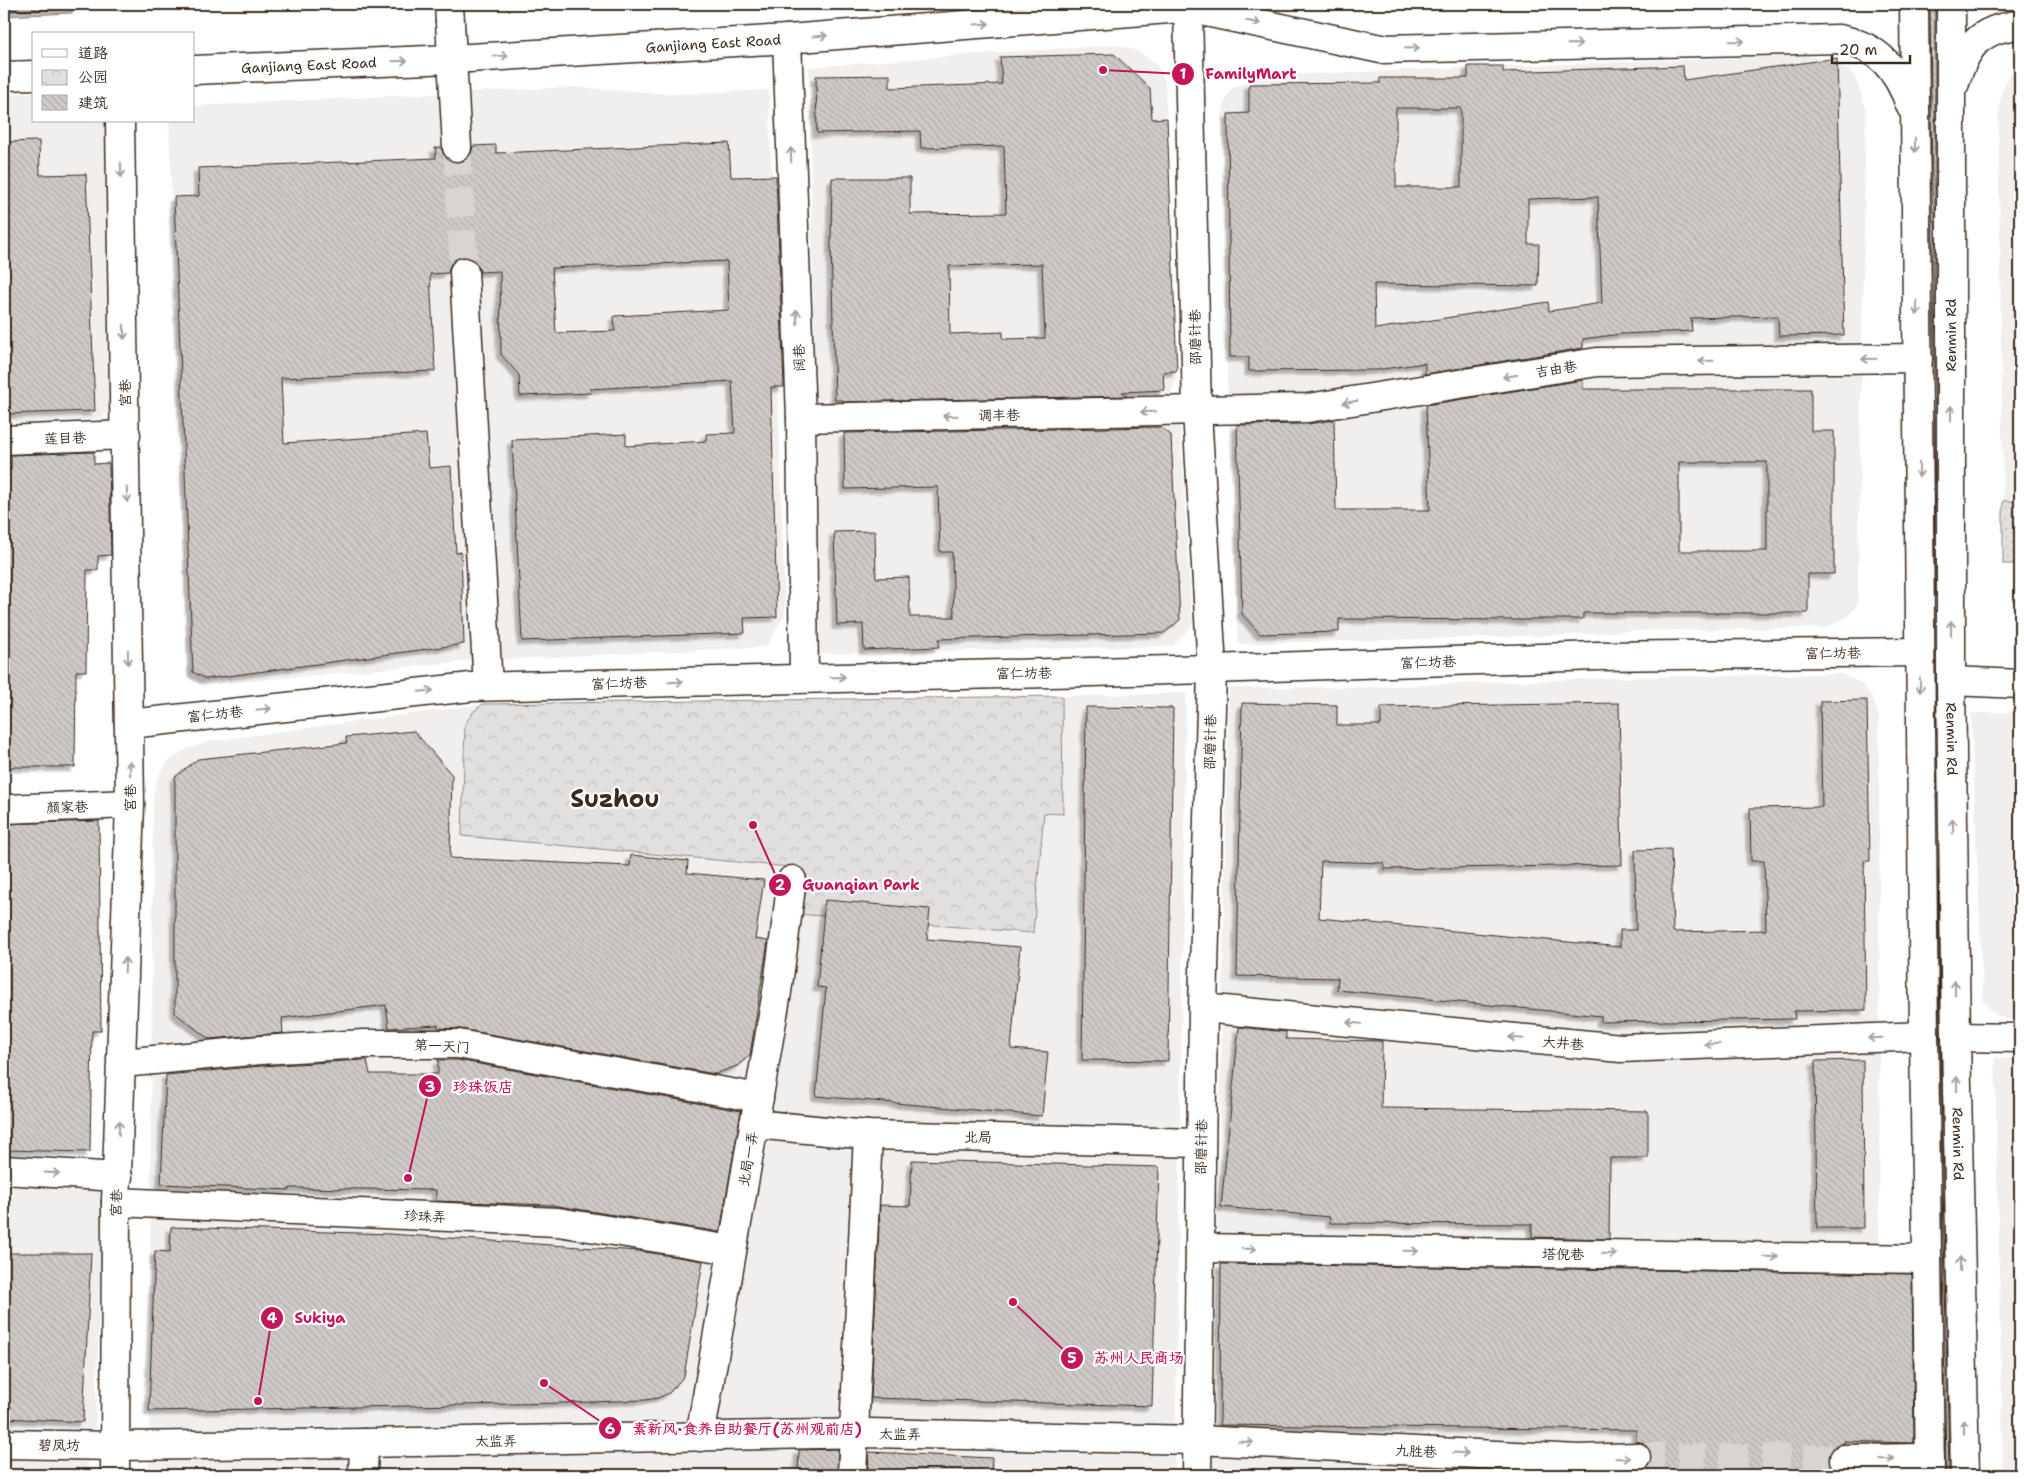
<svg xmlns="http://www.w3.org/2000/svg" width="2024" height="1479" font-family="'Shantell Sans','LXGW WenKai TC',sans-serif">
<style>
.built{fill:#f1efee}
.park{fill:url(#park-crowns);stroke:#8e857e}
.garden{fill:url(#garden-dots);stroke:#8e857e}
.water{fill:url(#water-waves);stroke:#887e77}
.lines{fill:none;stroke-linecap:round;stroke-linejoin:round}
.shore{stroke:#6f625a;stroke-width:1}
.building{fill:url(#building-back-hatch);stroke:#3b2a1e;fill-rule:evenodd;filter:url(#shadow)}
.minor-tunnel{stroke:#d8d4d2;stroke-width:28;stroke-dasharray:28 14;stroke-linecap:butt}
.minor-casing{stroke:#3b2a1e;stroke-width:31}
.major-casing{stroke:#3b2a1e;stroke-width:31}
.minor{stroke:#fff;stroke-width:28}
.major{stroke:#fff;stroke-width:28}
.minor-bridge-casing{stroke:#3b2a1e;stroke-width:31;stroke-linecap:butt}
.minor-bridge{stroke:#fff;stroke-width:28}
.oneway{stroke:#a79f9a}
.labels{text-anchor:middle;stroke-width:4.5;stroke-linejoin:round;paint-order:stroke}
.street-label{font-size:14px;fill:#3b2a1e;stroke:#fff}
.town-label{font-size:24px;font-weight:bold;fill:#3b2a1e;stroke:#fff}
.leader{fill:none;stroke:#c2185b;stroke-width:2}
.callout-dot{fill:#c2185b;stroke:#fff;stroke-width:2}
.mark-label{font-size:15px;text-anchor:middle;font-weight:bold;fill:#fff}
.callout-label{font-size:15px;text-anchor:middle;font-weight:bold;fill:#c2185b;stroke:#fff;stroke-width:4.5;stroke-linejoin:round;paint-order:stroke}
</style>
<defs>
<pattern id="park-crowns" width="20" height="18" patternUnits="userSpaceOnUse" patternTransform="scale(1.25)"><rect width="20" height="18" fill="#e2e0de"/><path d="M2 6a3 3 0 1 1 6 0M12 15a3 3 0 1 1 6 0" fill="none" stroke="#c3c0be"/></pattern>
<pattern id="garden-dots" width="8" height="8" patternUnits="userSpaceOnUse" patternTransform="scale(1.25)"><rect width="8" height="8" fill="#e2e0de"/><path d="M2 2h.1M6 6h.1" fill="none" stroke="#c3c0be" stroke-width="1.8" stroke-linecap="round"/></pattern>
<pattern id="water-waves" width="16" height="10" patternUnits="userSpaceOnUse" patternTransform="scale(1.25)"><rect width="16" height="10" fill="#bcb6b3"/><path d="M0 5q4-4 8 0t8 0" fill="none" stroke="#9a9491"/></pattern>
<pattern id="building-back-hatch" width="6" height="6" patternUnits="userSpaceOnUse" patternTransform="scale(1.25)"><rect width="6" height="6" fill="#cfcac7"/><path d="M-1 5l2 2M0 0l6 6M5-1l2 2" fill="none" stroke="#b3aeaa"/></pattern>
<filter id="shadow"><feDropShadow dx="-4.5" dy="4.5" stdDeviation="1" flood-color="#0004"/></filter>
</defs>
<rect width="100%" height="100%" fill="#fff"/>
<filter id="ink" filterUnits="userSpaceOnUse"><feTurbulence type="fractalNoise" baseFrequency=".02" numOctaves="2"/><feDisplacementMap in="SourceGraphic" scale="10" xChannelSelector="R" yChannelSelector="G"/><feConvolveMatrix kernelMatrix="1 2 1 2 8 2 1 2 1" color-interpolation-filters="sRGB"/></filter>
<g filter="url(#ink)">
<g class="built">
<polygon points="1118,45 1138,51 1156,64 1165,80 1176,380 1171,393 1155,406 1180,421 1192,626 1173,646 819,654 809,67 976,54"/>
<polygon points="1785,56 1809,56 1837,62 1855,76 1866,108 1858,586 1857,605 1847,617 1825,628 1630,631 1565,635 1238,644 1227,378 1222,115 1225,101 1231,89 1257,76"/>
<polygon points="2020,58 2020,501 2003,501 1998,114 2003,88 2014,66"/>
<polygon points="571,87 674,94 769,90 785,614 766,647 470,661 208,685 194,682 187,676 169,121 194,121 194,106"/>
<polygon points="34,93 34,121 105,121 113,396 110,409 103,417 90,420 4,424 4,94"/>
<polygon points="1842,674 1861,683 1873,698 1879,718 1880,1475 1212,1475 1229,688 1367,687 1639,677"/>
<polygon points="1186,693 1175,1475 149,1475 153,796 157,778 168,761 187,749 211,741 483,704 474,711 462,836 800,868 797,914 1033,933 1044,813 1063,813 1062,696"/>
<polygon points="2020,712 2020,1020 2011,1020 1995,1015 1983,1001 1971,713"/>
<polygon points="1995,1058 2020,1058 2020,1475 2003,1475"/>
<polygon points="4,1178 104,1181 95,1434 4,1433"/>
<polygon points="4,1457 89,1459 88,1475 4,1475"/>
</g>
<polygon class="park" points="1062,696 1063,814 1044,813 1033,933 797,914 800,868 462,836 465,724 474,711 483,704"/>
<rect class="garden" x="2003" y="501" width="17" height="63"/>
<polygon class="water" points="4,4 73,4 72,13 4,16"/>
<g class="lines">
<polyline class="shore" points="4,11 65,9 68,4"/>
</g>
<g class="building">
<polygon points="1930,4 1935,4 1935,597 1934,358"/>
<path d="M1114,54l36,34 2,31 15,-1 10,253 -14,1 1,18 -42,2 5,4 -284,6v-2h-8l-4,-157 1,-65h78v36l96,-1 -2,-67 -83,2 -1,-17 -103,2 -1,-57 74,-1v13l112,-4 -2,-27zM1042,264l3,74 -42,1v-7l-53,2 -1,-68z"/>
<path d="M1837,58l7,277 -65,1 -1,-20 -87,2 1,13 -71,3 -38,5v9l-158,26v-11l-49,7 -127,1v-14h-19l-2,-243 21,-1v-29l131,-1v-5h88v-12h35v6l180,-6 1,14zM1396,108h65v79h-65zM1598,197l4,106 -53,8 -1,-9 -173,27 -1,-45 164,2 1,-42h-11v-45z"/>
<polygon points="39,141 40,175 86,174 95,411 4,414 4,142"/>
<path d="M729,143l2,34 45,-1 8,211h-13l6,230 -33,1 1,15 -223,8 -10,-201 114,-6v12l80,-5v-7l29,-1 -3,-52 -142,8 1,4 -71,3 -1,-21 -18,-21 -1,-83 -20,1 -3,-8 -6,-6 -8,-2 -7,3 -6,6 -2,8 -18,1 5,97 -154,7 3,65 142,-9 3,34 22,-2 5,87 5,-1 3,92 -258,35 -13,-7 -19,-475 25,-1 -1,-28 238,-10 -1,-10 6,-1 3,9 6,5 7,2 9,-3 5,-6 2,-8 23,-1v8zM727,261l2,49 -115,6 1,15 -59,2 -4,-65z"/>
<path d="M1583,380v9h228v42h23v143h-26v39h-225v6h-53v1l-191,-1v13l-79,2 -18,-20 -5,-189 71,-1 26,-4 2,90h94l-4,-105zM1679,462h88v89h-88z"/>
<polygon points="1161,427 1171,435 1180,620 1164,633 939,639 939,647 864,650 863,624 837,625 834,532 875,531 876,578 909,577 910,617 954,617 952,552 940,552 938,487 845,489 844,433"/>
<polygon points="94,452 94,464 109,463 111,555 98,556 98,570 87,570 86,671 76,671 75,767 4,767 4,470 11,470 11,455"/>
<polygon points="1867,700 1870,861 1864,861 1866,1010 1794,1011 1795,1019 1601,1022 1601,1016 1337,990 1338,978 1237,976 1242,703 1337,705 1337,725 1381,725 1381,707 1619,703 1622,865 1384,869 1384,863 1321,861 1319,918 1620,947 1620,930 1636,930 1635,850 1671,849 1673,932 1766,930 1764,861 1751,861 1750,808 1822,807 1820,701"/>
<polygon points="1086,707 1173,708 1168,1061 1082,1060"/>
<polygon points="414,731 452,775 450,858 630,866 631,855 688,861 687,873 764,880 755,939 768,941 750,1055 737,1066 715,1074 461,1029 438,1028 438,1025 389,1028 386,1005 282,1018 283,1033 209,1039 175,1013 175,777 198,759 347,743 346,737"/>
<polygon points="99,821 101,1031 92,1031 90,1152 4,1150 4,824"/>
<polygon points="1938,868 1940,1037 1949,1475 1946,1475"/>
<polygon points="825,900 930,909 927,939 1020,947 1011,1049 1048,1052 1042,1116 816,1096 826,988 817,987"/>
<polygon points="1239,1027 1286,1032 1286,1039 1382,1041 1381,1108 1648,1111 1648,1158 1610,1158 1609,1239 1532,1237 1532,1224 1330,1223 1330,1217 1221,1207"/>
<polygon points="364,1060 367,1060 370,1074 438,1074 438,1060 457,1060 741,1111 720,1232 552,1205 436,1201 436,1190 290,1188 290,1190 161,1184 166,1075 262,1066"/>
<polygon points="1863,1060 1864,1228 1817,1228 1815,1061"/>
<polygon points="912,1160 1159,1167 1152,1406 871,1398 880,1205 910,1206"/>
<polygon points="171,1227 390,1234 639,1251 703,1261 684,1376 669,1393 658,1398 645,1400 564,1403 149,1411 155,1251 170,1252"/>
<polygon points="4,1253 91,1253 83,1422 4,1418"/>
<polygon points="1221,1264 1912,1274 1914,1443 1844,1441 1844,1443 1836,1445 1831,1451 1828,1459 1831,1467 1836,1472 1844,1475 1635,1475 1635,1473 1644,1470 1650,1465 1652,1457 1649,1448 1644,1443 1636,1441 1636,1430 1220,1425"/>
<polygon points="838,1449 837,1475 798,1475 799,1450"/>
<polygon points="869,1452 992,1458 991,1475 868,1475"/>
</g>
<g class="lines">
<g class="minor-tunnel">
<polyline points="457,147 464,272"/>
<polyline points="1636,1457 1844,1459"/>
</g>
<g class="minor-casing">
<g id="minor">
<polyline points="1188,9 1197,411 1212,669 1203,1008 1197,1475"/>
<polyline points="450,22 457,147"/>
<polyline points="787,39 801,418 804,678"/>
<polyline points="464,272 488,686"/>
<polyline points="801,418 1308,408 1597,362 1918,358"/>
<polyline points="4,440 126,435"/>
<polyline points="1951,681 2020,684"/>
<polyline points="129,724 471,687 1212,669 1598,656 1920,652"/>
<polyline points="4,809 130,804"/>
<polyline points="1203,1008 1621,1048 1924,1036"/>
<polyline points="1956,1037 2020,1038"/>
<polyline points="122,1063 261,1050 364,1044 458,1044 759,1098"/>
<polyline points="754,1124 868,1135 1201,1143"/>
<polyline points="4,1170 118,1177"/>
<polyline points="116,1202 558,1222 732,1250"/>
<polyline points="1200,1248 1927,1259"/>
<polyline points="700,1437 777,992 792,880"/>
<polyline points="4,1444 115,1446 364,1443 868,1433 1197,1440 1579,1459 1636,1457"/>
<polyline points="1844,1459 1930,1458"/>
<polyline points="115,1475 116,1202 130,804 120,121"/>
<polyline points="363,1475 364,1443"/>
<polyline points="852,1475 868,1135"/>
</g>
</g>
<g class="major-casing">
<g id="major">
<polyline points="1914,4 1924,1036 1930,1475"/>
<path id="s1" d="M1951,4v677l5,356 9,438"/>
<path d="M1206,12l175,37 458,-10c41,7 59,32 72,68"/>
<path id="s2" d="M194,70l258,-11 335,-20 446,-35"/>
<polyline points="4,76 34,75"/>
<path d="M1955,83c11,-37 25,-55 65,-58"/>
</g>
</g>
<use href="#minor" class="minor"/>
<use href="#major" class="major"/>
<g class="minor-bridge-casing">
<polyline id="minor-bridge" points="449,4 450,22"/>
</g>
<use href="#minor-bridge" class="minor-bridge"/>
</g>
<defs><path id="oneway-shaft" d="M-6 0H5M1.5-3L5.5 0L1.5 3" fill="none" stroke-width="1.6" stroke-linecap="round" stroke-linejoin="round" transform="scale(1.25)"/></defs>
<g class="oneway">
<use href="#oneway-shaft" transform="translate(1253 22) rotate(12)"/>
<use href="#oneway-shaft" transform="translate(982 24) rotate(-4)"/>
<use href="#oneway-shaft" transform="translate(820 36) rotate(-4)"/>
<use href="#oneway-shaft" transform="translate(1737 41) rotate(-1)"/>
<use href="#oneway-shaft" transform="translate(1575 44) rotate(-1)"/>
<use href="#oneway-shaft" transform="translate(1412 48) rotate(-1)"/>
<use href="#oneway-shaft" transform="translate(501 56) rotate(-4)"/>
<use href="#oneway-shaft" transform="translate(400 61) rotate(-2)"/>
<use href="#oneway-shaft" transform="translate(1915 145) rotate(89)"/>
<use href="#oneway-shaft" transform="translate(791 155) rotate(-92)"/>
<use href="#oneway-shaft" transform="translate(121 170) rotate(89)"/>
<use href="#oneway-shaft" transform="translate(1917 308) rotate(89)"/>
<use href="#oneway-shaft" transform="translate(797 317) rotate(-92)"/>
<use href="#oneway-shaft" transform="translate(124 332) rotate(89)"/>
<use href="#oneway-shaft" transform="translate(1869 359) rotate(179)"/>
<use href="#oneway-shaft" transform="translate(1706 361) rotate(179)"/>
<use href="#oneway-shaft" transform="translate(1510 376) rotate(171)"/>
<use href="#oneway-shaft" transform="translate(1350 402) rotate(171)"/>
<use href="#oneway-shaft" transform="translate(1148 412) rotate(179)"/>
<use href="#oneway-shaft" transform="translate(1951 413) rotate(-90)"/>
<use href="#oneway-shaft" transform="translate(950 416) rotate(179)"/>
<use href="#oneway-shaft" transform="translate(1919 470) rotate(90)"/>
<use href="#oneway-shaft" transform="translate(127 495) rotate(89)"/>
<use href="#oneway-shaft" transform="translate(1951 628) rotate(-90)"/>
<use href="#oneway-shaft" transform="translate(128 657) rotate(89)"/>
<use href="#oneway-shaft" transform="translate(838 677) rotate(-1)"/>
<use href="#oneway-shaft" transform="translate(676 682) rotate(-2)"/>
<use href="#oneway-shaft" transform="translate(1920 685) rotate(89)"/>
<use href="#oneway-shaft" transform="translate(426 691) rotate(-5)"/>
<use href="#oneway-shaft" transform="translate(264 709) rotate(-6)"/>
<use href="#oneway-shaft" transform="translate(130 768) rotate(-91)"/>
<use href="#oneway-shaft" transform="translate(1953 826) rotate(-91)"/>
<use href="#oneway-shaft" transform="translate(125 965) rotate(-88)"/>
<use href="#oneway-shaft" transform="translate(1955 988) rotate(-91)"/>
<use href="#oneway-shaft" transform="translate(1354 1023) rotate(-175)"/>
<use href="#oneway-shaft" transform="translate(1516 1038) rotate(-175)"/>
<use href="#oneway-shaft" transform="translate(1875 1038) rotate(178)"/>
<use href="#oneway-shaft" transform="translate(1712 1044) rotate(178)"/>
<use href="#oneway-shaft" transform="translate(1957 1084) rotate(-91)"/>
<use href="#oneway-shaft" transform="translate(119 1128) rotate(-88)"/>
<use href="#oneway-shaft" transform="translate(52 1173) rotate(3)"/>
<use href="#oneway-shaft" transform="translate(1249 1249) rotate(1)"/>
<use href="#oneway-shaft" transform="translate(1411 1251) rotate(1)"/>
<use href="#oneway-shaft" transform="translate(1609 1254) rotate(1)"/>
<use href="#oneway-shaft" transform="translate(1771 1257) rotate(1)"/>
<use href="#oneway-shaft" transform="translate(1960 1264) rotate(-91)"/>
<use href="#oneway-shaft" transform="translate(1964 1427) rotate(-91)"/>
<use href="#oneway-shaft" transform="translate(1246 1442) rotate(3)"/>
<use href="#oneway-shaft" transform="translate(1461 1453) rotate(3)"/>
<use href="#oneway-shaft" transform="translate(1623 1458) rotate(-1)"/>
<use href="#oneway-shaft" transform="translate(1887 1459) rotate(-1)"/>
</g>
</g>
<g class="labels">
<g class="street-label">
<text dy="5" stroke="none"><textPath href="#s2" startOffset="520">Ganjiang East Road</textPath></text>
<text dy="5" stroke="none"><textPath href="#s2" startOffset="115">Ganjiang East Road</textPath></text>
<text transform="translate(1951 335) rotate(-90)" y="5">Renmin Rd</text>
<text transform="translate(1195 337) rotate(-91)" y="5">邵磨针巷</text>
<text transform="translate(799 358) rotate(-92)" y="5">阔巷</text>
<text transform="translate(1556 369) rotate(-9)" y="5">吉由巷</text>
<text transform="translate(125 393) rotate(-91)" y="5">宫巷</text>
<text transform="translate(999 415) rotate(-1)" y="5">调丰巷</text>
<text transform="translate(65 438) rotate(-2)" y="5">莲目巷</text>
<text transform="translate(1833 653) rotate(-1)" y="5">富仁坊巷</text>
<text transform="translate(1428 662) rotate(-2)" y="5">富仁坊巷</text>
<text transform="translate(1024 673) rotate(-1)" y="5">富仁坊巷</text>
<text transform="translate(619 683) rotate(-2)" y="5">富仁坊巷</text>
<text transform="translate(215 714) rotate(-6)" y="5">富仁坊巷</text>
<text dy="5" stroke="none"><textPath href="#s1" startOffset="735">Renmin Rd</textPath></text>
<text transform="translate(1210 742) rotate(-89)" y="5">邵磨针巷</text>
<text transform="translate(130 798) rotate(-90)" y="5">宫巷</text>
<text transform="translate(67 807) rotate(-2)" y="5">颜家巷</text>
<text transform="translate(1563 1043) rotate(5)" y="5">大井巷</text>
<text transform="translate(442 1046) rotate(3)" y="5">第一天门</text>
<text transform="translate(978 1137) rotate(1)" y="5">北局</text>
<text dy="5" stroke="none"><textPath href="#s1" startOffset="1140">Renmin Rd</textPath></text>
<text transform="translate(1201 1147) rotate(-89)" y="5">邵磨针巷</text>
<text transform="translate(748 1159) rotate(-80)" y="5">北局一弄</text>
<text transform="translate(116 1203) rotate(-88)" y="5">宫巷</text>
<text transform="translate(425 1216) rotate(3)" y="5">珍珠弄</text>
<text transform="translate(1563 1254) rotate(1)" y="5">塔倪巷</text>
<text transform="translate(900 1434) rotate(1)" y="5">太监弄</text>
<text transform="translate(496 1441) rotate(-1)" y="5">太监弄</text>
<text transform="translate(59 1445) rotate(1)" y="5">碧凤坊</text>
<text transform="translate(1416 1451) rotate(3)" y="5">九胜巷</text>
</g>
<g class="town-label">
<text x="615" y="807">Suzhou</text>
</g>
</g>
<path class="leader" d="M1103 70L1183 74M753 825L780 885M408 1178L430 1086M258 1401L272 1318M1013 1302L1072 1358M544 1383L610 1428"/>
<g class="callout-dot">
<circle cx="1103" cy="70" r="5"/>
<circle cx="753" cy="825" r="5"/>
<circle cx="408" cy="1178" r="5"/>
<circle cx="258" cy="1401" r="5"/>
<circle cx="1013" cy="1302" r="5"/>
<circle cx="544" cy="1383" r="5"/>
<circle cx="1183" cy="74" r="12"/>
<circle cx="780" cy="885" r="12"/>
<circle cx="430" cy="1086" r="12"/>
<circle cx="272" cy="1318" r="12"/>
<circle cx="1072" cy="1358" r="12"/>
<circle cx="610" cy="1428" r="12"/>
</g>
<g class="mark-label">
<text x="1183" y="79">1</text>
<text x="780" y="890">2</text>
<text x="430" y="1092">3</text>
<text x="272" y="1323">4</text>
<text x="1072" y="1363">5</text>
<text x="610" y="1434">6</text>
</g>
<g class="callout-label">
<text x="1251" y="79">FamilyMart</text>
<text x="861" y="890">Guanqian Park</text>
<text x="483" y="1092">珍珠饭店</text>
<text x="320" y="1323">Sukiya</text>
<text x="1139" y="1363">苏州人民商场</text>
<text x="747" y="1434">素新风·食养自助餐厅(苏州观前店)</text>
</g>
<rect width="2024" height="1479" fill="none" stroke="#fff" stroke-width="20"/>
<rect x="10" y="10" width="2004" height="1459" fill="none" stroke="#3b2a1e" stroke-width="2" filter="url(#ink)"/>
<rect x="32" y="32" width="162" height="90" fill="#ffffff" stroke="#b1aaa5"/>
<rect x="42" y="49" width="25" height="8" fill="#ffffff" stroke="#b1aaa5"/>
<text x="78" y="58" font-size="15" fill="#3b2a1e">道路</text>
<rect x="42" y="70" width="25" height="15" fill="url(#park-crowns)" stroke="#b1aaa5"/>
<text x="78" y="82" font-size="15" fill="#3b2a1e">公园</text>
<rect x="42" y="95" width="25" height="15" fill="url(#building-back-hatch)" stroke="#b1aaa5"/>
<text x="78" y="108" font-size="15" fill="#3b2a1e">建筑</text>
<path d="M1832 55v8h78v-8" fill="none" stroke="#3b2a1e" stroke-width="2.5"/>
<text x="1839" y="55" font-size="15" fill="#3b2a1e" stroke="#ffffff" stroke-width="4" paint-order="stroke">20 m</text>
</svg>
